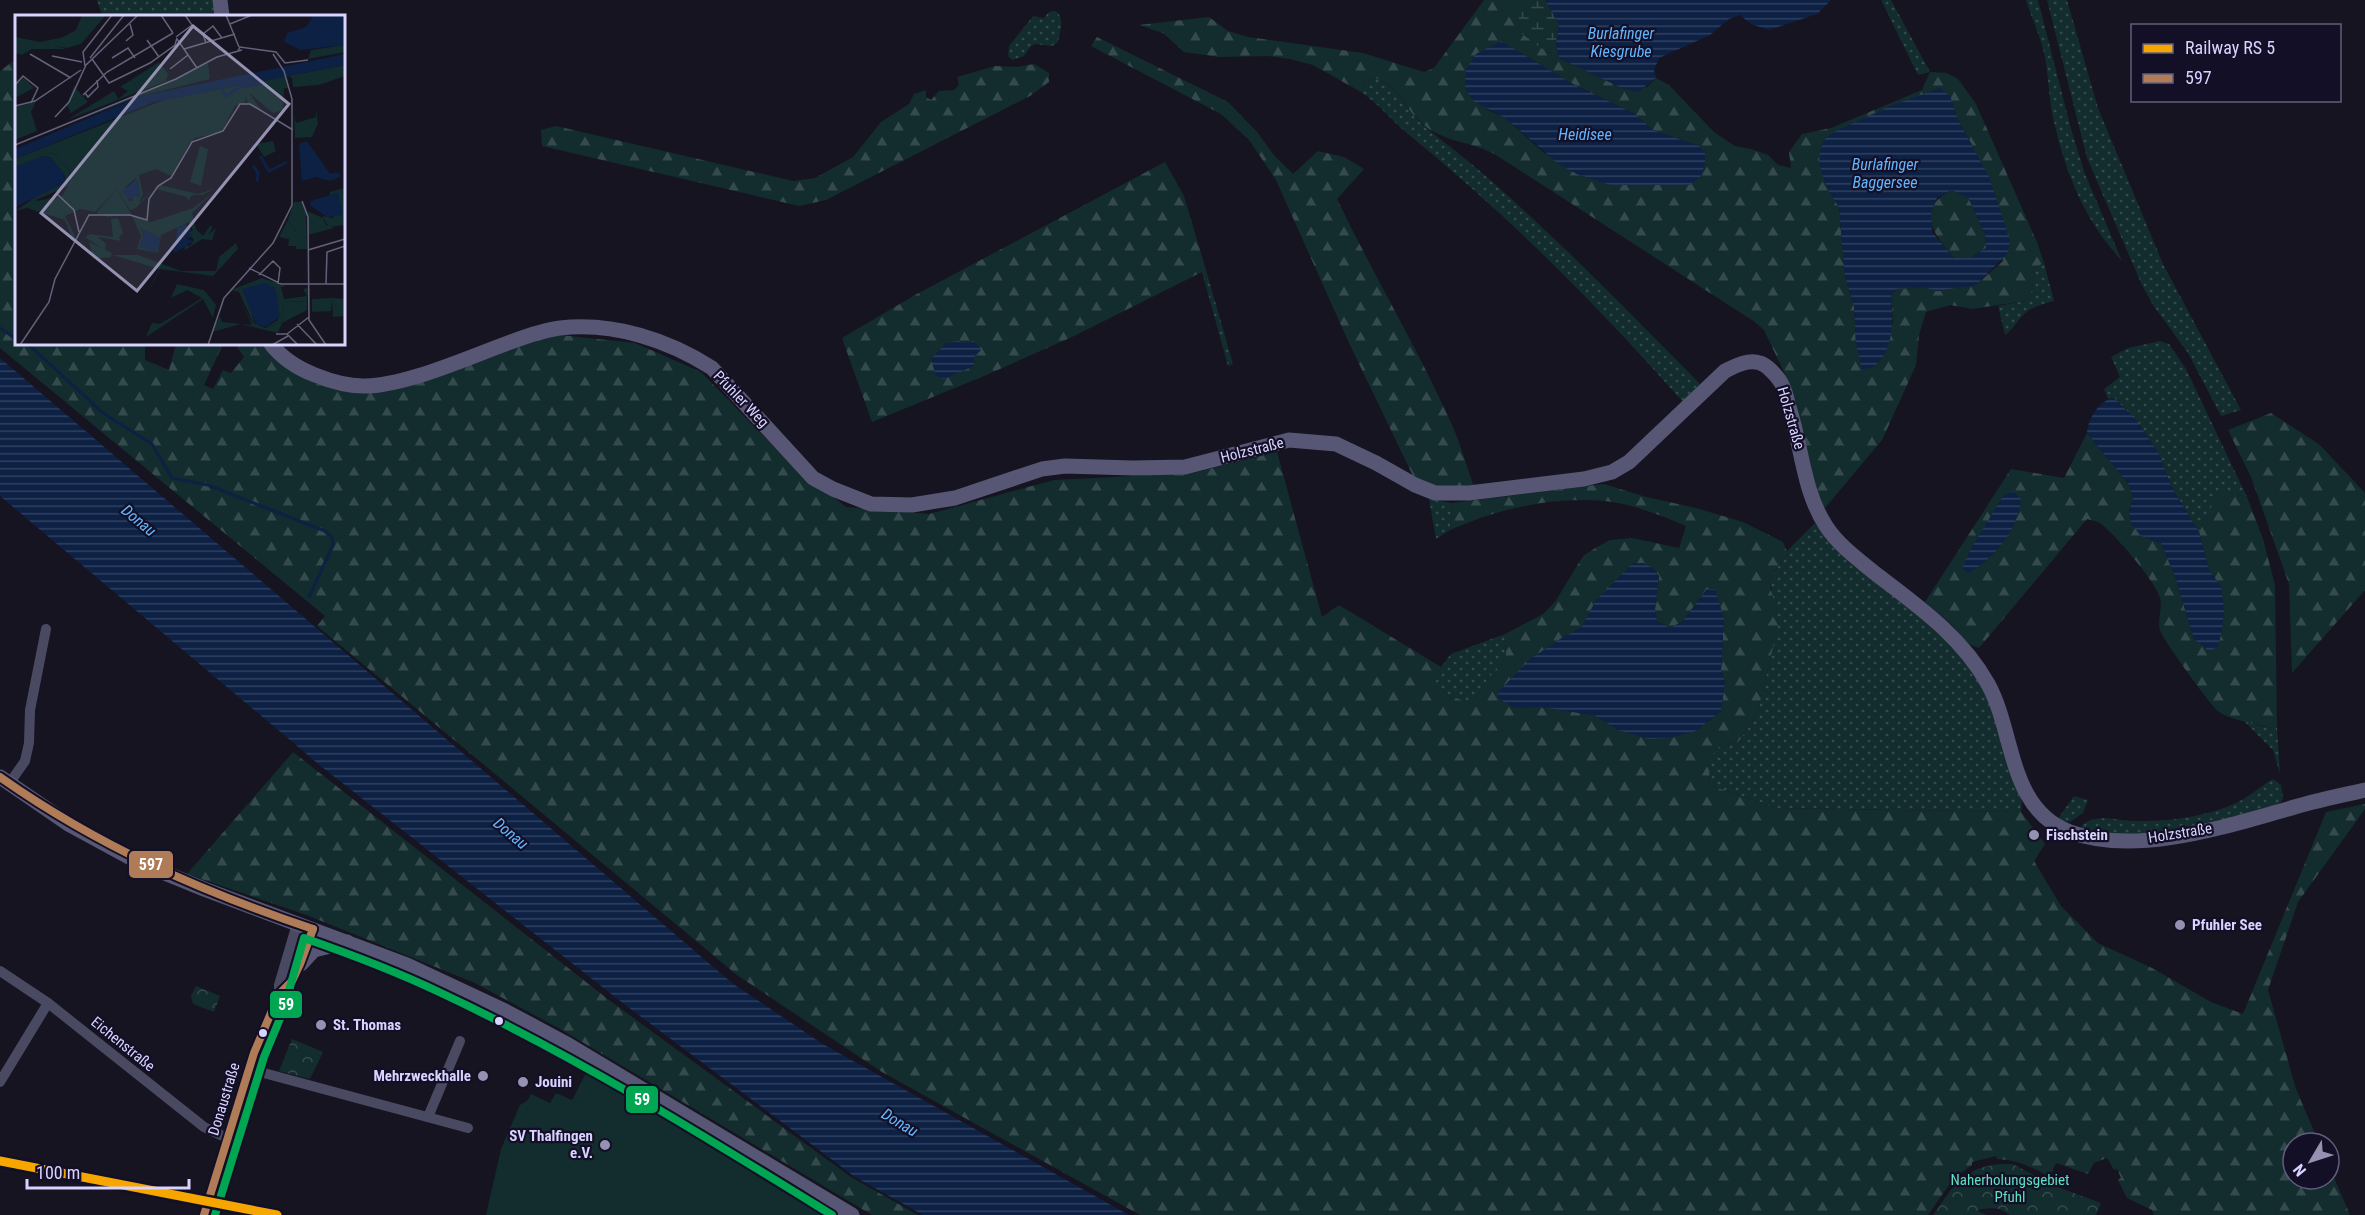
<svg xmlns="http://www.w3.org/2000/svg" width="2365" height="1215" font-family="'Roboto Condensed',sans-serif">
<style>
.grass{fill:url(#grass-dots)}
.forest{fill:url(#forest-firs);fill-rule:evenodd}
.wetland{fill:url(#wetland-marsh)}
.park{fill:url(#park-crowns)}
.garden{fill:#132c2d}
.water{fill:url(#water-rules);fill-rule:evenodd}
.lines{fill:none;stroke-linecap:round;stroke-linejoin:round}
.stream{stroke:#0d2144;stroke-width:3}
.street{stroke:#4a4962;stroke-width:10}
.secondary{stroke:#575674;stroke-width:15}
.bus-1-casing{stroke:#130f26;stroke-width:12}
.bus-2-casing{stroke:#130f26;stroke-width:12}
.bus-1{stroke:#b07c57;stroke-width:8}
.bus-2{stroke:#00a651;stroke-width:8}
.rail-1-casing{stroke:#130f26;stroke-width:14}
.rail-1{stroke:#f7a600;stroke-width:9}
.poi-dot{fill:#9591b1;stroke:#130f26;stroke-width:2}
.bus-dot{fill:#d9d4ff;stroke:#130f26;stroke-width:2}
.labels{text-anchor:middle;stroke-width:4.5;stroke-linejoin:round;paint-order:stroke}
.street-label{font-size:15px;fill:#d9d4ff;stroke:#130f26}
.poi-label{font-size:15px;font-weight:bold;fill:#d9d4ff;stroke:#130f26;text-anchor:start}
.park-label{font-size:15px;fill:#5fe0c0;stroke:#130f26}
.water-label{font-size:16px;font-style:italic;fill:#62b6ff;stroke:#130f26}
.inset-river{fill:none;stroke:#0d2144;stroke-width:3}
.inset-road{fill:none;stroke:#64617a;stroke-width:1.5}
.view{fill:#9591b1;fill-opacity:0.15;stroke:#9591b1;stroke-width:3}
.inset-edge{fill:none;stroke:#d9d4ff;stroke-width:3}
.line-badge{stroke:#130f26;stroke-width:2}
.badge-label{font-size:16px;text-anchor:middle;font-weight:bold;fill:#fff}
</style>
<defs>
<pattern id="grass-dots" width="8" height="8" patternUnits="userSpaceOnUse" patternTransform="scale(1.5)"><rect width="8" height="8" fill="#132c2d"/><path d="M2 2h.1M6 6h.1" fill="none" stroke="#354a4c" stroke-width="1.8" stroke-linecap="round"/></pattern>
<pattern id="forest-firs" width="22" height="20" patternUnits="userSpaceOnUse" patternTransform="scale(1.5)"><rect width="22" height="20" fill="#132c2d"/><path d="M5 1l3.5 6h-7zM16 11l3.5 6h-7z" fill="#354a4c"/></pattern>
<pattern id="wetland-marsh" width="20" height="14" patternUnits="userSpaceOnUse" patternTransform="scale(1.5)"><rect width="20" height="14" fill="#132c2d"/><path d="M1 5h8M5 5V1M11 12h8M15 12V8" fill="none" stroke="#354a4c"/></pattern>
<pattern id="park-crowns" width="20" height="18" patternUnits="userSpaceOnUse" patternTransform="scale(1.5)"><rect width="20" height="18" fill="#132c2d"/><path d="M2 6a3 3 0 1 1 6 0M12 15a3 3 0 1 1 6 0" fill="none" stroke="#354a4c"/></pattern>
<pattern id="water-rules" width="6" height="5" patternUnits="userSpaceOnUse" patternTransform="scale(1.5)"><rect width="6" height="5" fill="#0d2144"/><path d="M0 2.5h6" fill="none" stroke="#304060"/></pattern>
</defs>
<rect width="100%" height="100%" fill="#161421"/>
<g class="grass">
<polygon points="97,0 214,0 215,16 102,16"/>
<polygon points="1881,0 1891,0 1930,72 1918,75"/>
<path d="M2026,0h12l33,129 14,45 37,87c-36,-39 -55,-84 -67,-135 -6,-22 -6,-46 -10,-69 -4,-19 -13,-38 -19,-57z"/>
<polygon points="2047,0 2067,0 2098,108 2163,264 2241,410 2221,416 2188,353 2153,305 2141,283 2087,158"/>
<path d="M1056,11c9,8 4,20 2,31l-6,4 -17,-2 -5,3 -6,9 -12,4 -4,-4 1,-10 24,-30 11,2 5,-6z"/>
<path d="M1375,78c28,10 27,29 48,47 24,20 50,39 74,61 71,63 137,131 203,198l-17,18c-85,-96 -175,-187 -275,-268 -17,-14 -29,-30 -47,-42l4,-10z"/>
<path d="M2044,263l10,38c-11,3 -24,6 -32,15 -6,7 -9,13 -17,19l-7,-29 27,-5 7,-11 2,-22z"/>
<polygon points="1206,270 1233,364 1228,366 1202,272"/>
<polygon points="2160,341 2169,344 2186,369 2247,497 2226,492 2216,499 2199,532 2171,486 2159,454 2137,421 2114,398 2108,399 2104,389 2120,377 2111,357 2128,348"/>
<polygon points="1429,499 1452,503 1450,530 1436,539"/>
<polygon points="1815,523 1830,541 1962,654 1991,703 2022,801 2021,812 1777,808 1709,785 1710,760 1716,748 1739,741 1751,724 1759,707 1771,655 1772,590 1769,582 1776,569 1788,554 1787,551"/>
<polygon points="1505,634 1506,657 1485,683 1471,705 1433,687 1441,667 1451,654"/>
<polygon points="2243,720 2260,726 2277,728 2280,774 2273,750"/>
<path d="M2273,779l8,6 2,13 -3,6c-49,15 -117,36 -168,31 -10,-1 -21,-4 -32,-6 9,-17 37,-9 52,-8 34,1 76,-4 106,-19 12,-6 23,-16 35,-23z"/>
<polygon points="2074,796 2088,800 2083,813 2070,822 2057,820"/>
</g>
<g class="forest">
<path d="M1484,0h41l-7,10 18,35 23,13 65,31 23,-2 9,-9 13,7 45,47 21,14 16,3 17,6 10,10 13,3 -2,-16 13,-18 29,-6 91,-38 8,-18 17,1 11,6 18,25 61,138 7,21 -10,5 -2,22 -7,11 -53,8 -22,-4 -24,7 -7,23 -3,30 -34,75 -57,68 -8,-16 -26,-105 -27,-57 -9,-8 -259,-167c-24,-14 -51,-12 -72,-30 -22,-17 -20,-37 -49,-47l-10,4 -4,10 -48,-27 -23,-6 -22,-3 -49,1 -35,-5 -21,-19 -24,-8 70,-8 19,14 20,6 115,16 61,19 10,-4zM1516,50l55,33 64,31 18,16 46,16 -9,39h-80l-33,-11 -34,-22 -38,-34 -19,-9zM1950,96l8,24 14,25 31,116 -27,24 -39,6 -14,-4 -26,2 -6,7 2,27 -37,21 -2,-38 -9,-29 -6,-69 27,-89 24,-13z"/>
<path d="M1097,37l131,65 30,31 15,21 20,20 25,-23 26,6 20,12 -27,30c37,77 81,150 116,228 8,19 14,40 21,60h-37l-23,-9 -65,-135 -73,-163 -27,-40 -28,-26 -130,-68z"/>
<path d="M16,59v285h129v16l24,10 7,-26h47l-19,41 9,4 10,-19 8,3 13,-16 -7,-10 4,-3h21l13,14 40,25 37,10 38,-2 161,-57 84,9 66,29 87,89 58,46 83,7 125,-34 139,-7 84,-21 45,165 17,-12 102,62 -7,20 37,18 14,-22 21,-26 -1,-23 38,-20 12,-12 28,-46 14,-9 13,-7 22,-2 47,10 7,-22c-24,-10 -48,-20 -74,-24 -55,-7 -112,6 -162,28l2,-27 152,-19 42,13 50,11 47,14 40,20 5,12 -12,15 -7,13 10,39 -20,86 -8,17 -12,17 -23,7 -6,12 -1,25 68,23 244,4 24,32 -11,17 27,45 37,37 54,25 59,34 32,12 83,-202 39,-8v5l-67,93 -30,88 28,99 23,54h-26v36h36v-13l21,49h-196l-2,-5 -25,-12 -9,-18 3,-2 -4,-9 -3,1 -7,-12 -13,5 -6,11 -32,-11 -6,14c-18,-10 -32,-17 -53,-18l-1,-3 -24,6v3l-18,13 -26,37h-788l-258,-143 -145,-97 -420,-349 8,-10 -325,-268v-277zM1643,563l10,5 6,8 -4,33 2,12 13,7 12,-6 25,-33 17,29 -3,52 4,12 -4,29 -25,20 -78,-1 -24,-15 -55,-8 -25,1 49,-71 18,-9 51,-64z"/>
<polygon points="1034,64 1049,73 1049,82 1030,96 826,200 799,206 542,146 541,130 556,126 793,181 815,178 853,157 881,122 909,104 914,94 926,90 926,97 931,100 939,91 954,90 959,85 957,77 995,66 1017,67"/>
<polygon points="1165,162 1184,196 1206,270 1072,337 984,376 872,422 842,338 915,295"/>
<path d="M1951,190l17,7 17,37 1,14 -16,10h-16c-20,-24 -40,-47 -3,-68z"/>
<polygon points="2271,413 2320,445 2365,493 2365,590 2292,673 2289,584 2251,477 2228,430"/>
<path d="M2087,433l43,53 3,14 -4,10 12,26 20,7 14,33 19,63 27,-52 -12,-17 -10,-38 16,-33 11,-7 21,5 16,42 12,46 2,143c-13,-1 -48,-9 -58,-16 -8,-6 -56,-72 -59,-82 -3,-11 3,-22 0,-32 -3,-15 -46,-65 -60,-75 -3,-2 -9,-3 -13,-4l-108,129 -11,-4 -19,-22 -24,-20 86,-133 53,9z"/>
<polygon points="293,752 609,1000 851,1177 918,1215 872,1215 562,1030 475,983 309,916 187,874"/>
</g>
<polygon class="wetland" points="1525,0 1545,0 1559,24 1556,43 1559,58 1536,45 1520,32 1518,10"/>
<g class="park">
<polygon points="196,986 220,996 214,1012 193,1004 191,996"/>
<polygon points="292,1039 323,1052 310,1079 279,1071"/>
<path d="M1999,1164h14l39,21 49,18 -5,12h-86c-10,-8 -20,-8 -32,-5l1,2 8,3h-54c21,-29 27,-46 66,-51z"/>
</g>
<polygon class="garden" points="586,1073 820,1211 820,1215 486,1215 501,1149 520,1105 528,1100 531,1094 550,1103 556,1093 572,1100"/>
<g class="water">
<polygon points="1545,0 1831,0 1817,14 1769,30 1751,24 1740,15 1729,19 1710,35 1659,58 1654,70 1656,78 1638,92 1624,89 1559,58 1556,43 1559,24"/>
<polygon points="1501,41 1571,83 1635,114 1653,130 1699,146 1705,152 1705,164 1700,177 1690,185 1610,185 1577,174 1560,165 1505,118 1473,101 1465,88 1466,69 1476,54"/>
<path d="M1940,88l10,8 8,24 31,57 21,63 -2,13 -32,32 -39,6 -14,-4 -26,2 -6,7c0,10 2,20 1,29 -1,18 -9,45 -30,44l-6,-25 -2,-38 -9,-29 -6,-69 -13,-22 -7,-23 1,-12 4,-11 8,-7 58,-27zM1951,190l17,7 17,37 1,14 -16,10h-16l-22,-26 -1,-19 6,-15z"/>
<polygon points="958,341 963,343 974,341 981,350 974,357 974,366 944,379 936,376 931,359 946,343"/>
<polygon points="0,358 732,983 821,1043 1129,1215 923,1215 855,1177 624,1004 322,767 0,496"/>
<path d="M2114,398l23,23 22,33 12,32 28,46 10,38 12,17 3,22 -2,22 -4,16 -9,4 -15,-12 -19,-63 -14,-33 -20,-7 -10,-12 -2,-14 4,-10 -3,-14 -43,-53c1,-14 12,-33 27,-35z"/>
<path d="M2013,491l8,8c-3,31 -26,59 -53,74l-6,-5 7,-16 34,-56z"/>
<polygon points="1643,563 1653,568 1659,577 1655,609 1657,621 1670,628 1682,622 1707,589 1715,589 1724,618 1721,670 1725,682 1721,711 1696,731 1670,738 1648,739 1618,730 1594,715 1539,707 1514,708 1498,698 1499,691 1530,659 1563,637 1581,628 1596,600 1632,564"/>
</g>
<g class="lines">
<g class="stream">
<polyline points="0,328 16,339"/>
<polyline points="28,344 103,413 152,444 172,478 208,485 325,531 332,537 333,545 309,597"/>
</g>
<g class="street">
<polyline points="9,784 25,761 29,743 30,710 46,629"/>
<polyline points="0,971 48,1003 204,1127 227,1138"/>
<path d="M279,994c20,-15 26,-42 34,-65"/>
<polyline points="249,1069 468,1128"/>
<polyline points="0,1082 48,1003"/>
<polyline points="428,1117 460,1041"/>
<polyline points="204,1215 254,1053 279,994 279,985 297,924"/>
</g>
<g class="secondary">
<polyline points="220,0 222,16"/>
<path d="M271,344c11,14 26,24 44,31 15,6 32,11 48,11 40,1 106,-29 145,-43 16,-6 35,-13 52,-15 54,-6 108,12 152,40l101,110 20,11 38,15 41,1 43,-7 87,-29 23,-3 68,2 52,-1 104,-27 47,4 40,19 39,22 20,8h34l115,-14 28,-7 17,-10 96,-91c10,-5 23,-12 35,-8 7,2 16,12 20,18 5,7 7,18 9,26 13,40 14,84 37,119 13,20 32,33 50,48 42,32 86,63 112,110 27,49 20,125 82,148 66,24 153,-5 218,-23 25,-8 51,-13 77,-19"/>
<polyline points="0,777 70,825 138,862 204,889 407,965 507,1012 565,1043 852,1215"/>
<polyline points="301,964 314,950 347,942"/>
</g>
<g class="bus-1-casing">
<g id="bus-1">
<path d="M0,777c98,69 200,114 313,152"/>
<polyline points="204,1215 254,1053 279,994 292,981 300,964 313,929"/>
</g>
</g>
<g class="bus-2-casing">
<path id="bus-2" d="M215,1215l49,-158 25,-60 1,-10 14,-49c46,16 91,33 135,54 137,64 265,144 393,223"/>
</g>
<use href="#bus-1" class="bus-1"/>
<use href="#bus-2" class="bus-2"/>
<g class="rail-1-casing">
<polyline id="rail-1" points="0,1161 277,1215"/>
</g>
<use href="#rail-1" class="rail-1"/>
</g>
<g class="poi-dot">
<circle cx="2034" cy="835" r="6"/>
<circle cx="2180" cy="925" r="6"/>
<circle cx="321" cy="1025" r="6"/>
<circle cx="483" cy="1076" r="6"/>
<circle cx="523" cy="1082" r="6"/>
<circle cx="605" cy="1145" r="6"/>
</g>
<g class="bus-dot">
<circle cx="499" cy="1021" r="5"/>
<circle cx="263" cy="1033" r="5"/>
</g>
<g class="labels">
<g class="street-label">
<text transform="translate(741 399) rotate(46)" y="5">Pfuhler Weg</text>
<text transform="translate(1791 418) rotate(74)" y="5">Holzstraße</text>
<text transform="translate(1252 450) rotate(-14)" y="5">Holzstraße</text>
<text transform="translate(2180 833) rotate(-9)" y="5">Holzstraße</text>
<text transform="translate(123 1044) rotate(39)" y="5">Eichenstraße</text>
<text transform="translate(224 1099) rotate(-73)" y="5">Donaustraße</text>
</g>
<g class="poi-label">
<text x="2046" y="840">Fischstein</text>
<text x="2192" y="930">Pfuhler See</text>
<text x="333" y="1030">St. Thomas</text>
<text x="471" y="1081" text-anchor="end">Mehrzweckhalle</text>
<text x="535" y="1087">Jouini</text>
<text x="593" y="1141" text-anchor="end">SV Thalfingen<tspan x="593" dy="17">e.V.</tspan></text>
</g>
<g class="park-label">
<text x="2010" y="1185">Naherholungsgebiet<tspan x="2010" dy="17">Pfuhl</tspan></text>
</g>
<g class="water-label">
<text x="1621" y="39">Burlafinger<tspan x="1621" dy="18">Kiesgrube</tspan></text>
<text x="1585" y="140">Heidisee</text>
<text x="1885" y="170">Burlafinger<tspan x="1885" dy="18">Baggersee</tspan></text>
<text transform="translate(139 520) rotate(40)" y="6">Donau</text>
<text transform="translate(511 833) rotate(40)" y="6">Donau</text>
<text transform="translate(900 1122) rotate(31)" y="6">Donau</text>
</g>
</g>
<g transform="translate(15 15)">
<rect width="330" height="330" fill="#161421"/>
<path d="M67,0h24l-25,29 -14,4 -21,-3 18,-2 -14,1 26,-14zM8,62l11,11 -19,10v-12zM59,71l14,16 -17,11 -4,-8zM301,94l2,15 -6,13 -17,1 -1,-24 2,9 20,-6zM102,174l14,25 -23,3 -12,-4zM292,196l16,7 3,7 8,3 -26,7zM273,205l8,12 1,14h-9l1,-7 -10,-2zM221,228l2,6 -25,27 -53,-7 -15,30 14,-30 -46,-14h25l43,16h35l3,-14zM162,269l27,6 12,15 -3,13 -10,-19 -57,38 6,-14 8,1 42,-26 -15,-8 -16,8zM292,286v9l-25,13 -4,10 -37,-9 -29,8 8,-16 2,6 30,3 -11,-23 11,20 13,6 16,-6 3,-20z" fill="#132c2d"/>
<path d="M0,22l25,5 24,-5 -12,6h14l-12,3 13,3h-35l-10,6 -7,-2zM330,30v7l-37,7 3,-9zM193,48l2,16 -69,17 -83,32 113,-46zM330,50v11l-26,9 -26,2 -1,-9 -4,-2zM271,61l3,12h-5l-1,22 -10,3 -24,-20 13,18 -14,-8 -3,-7 1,6 -11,4 -14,26 -26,6 -6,6 -18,32 -15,-7 -17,6 4,19 -4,9 17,-16 -20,21 -6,2 -13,-21 -22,23 -15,-3 -15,7 10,20 -2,4 -8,-20 -38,-12 -12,3 19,-13 3,3 25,-5 8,-13 -1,-13 -14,-16 -7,-1 3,5 -6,-2 -30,11v-8l149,-59zM121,163l4,19 -7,-2v6h-4l-4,-14zM116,65l5,6 30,-5 -99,39 47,-29 4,8 10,-8 -8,-4zM21,87l-5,10 6,19 -22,9v-33zM258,126l3,10 -12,6 -8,-13zM185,131l8,3 -7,37 -11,-4zM145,170l38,9 18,-6 -14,7h-10l-4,6 -1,-4 -31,-8zM330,173v37l-16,2 -7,-11 11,2 6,-13 -1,-12 -8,2v-3zM199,177l-22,21 4,16 7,7 7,-10 3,1 -5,8 8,-7 -4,12 -10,-1 -17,11 -1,-5 6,1 4,-6 -6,-8 5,-2 -4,-8 -28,13 -3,18 -21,-4 4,-13 -9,-20 19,6 42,-14zM125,213l20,10 -4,14 -16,-6 4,-10zM279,187h8l4,10 1,37h-11v-17l-8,-12zM103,203l5,15 -4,4 2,4 -23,-4 8,7 -1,6 -20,-13 5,-3 23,3 -2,-18zM74,227l23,11 -1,4 -18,2zM247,263l24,8 -5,1 3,12 23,-3 -4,-7 5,-1 -1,13 -23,1 -3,20 -16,6 13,-8 -4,-33 -25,13 6,27 -16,-35 -8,-2z" fill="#132c2d" fill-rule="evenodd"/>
<path d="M32,138l8,1 14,16 1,15 -34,15 -2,-2 25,-15 7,1 -2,-10z" fill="#132c2d"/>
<path d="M144,47l9,12 -2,7 -26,10 -9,-11zM318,283l12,1v17l-12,1 -1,-18 -1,12 -19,1v-13z" fill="#132c2d"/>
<path d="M299,0h31v30l-44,5 -17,-8 3,-9 19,-6zM330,39v11l-191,37 -139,57v-10l126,-53zM292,126l23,33 7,-2 4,4 -11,5 -14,-4 -14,4 -3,-37zM28,141l8,2 13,16 1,9 -50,24v-40zM123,163l2,19 -7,-2 -1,7 -10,-11zM323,178l5,22 -16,2 -16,-11 -1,-5zM169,209l9,7 -5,1 5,5 -7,1 7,3 -18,12 -4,-6 5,-7 1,-12zM125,213l20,10 -3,14 -17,-5 4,-12zM251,268l10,7 4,27 -15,10 -9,-3 -14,-35z" fill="#0d2144"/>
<path class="inset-river" d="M207,75l4,6 14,-9 25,-4M245,141l9,15 18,-9M238,150l5,8 -1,9"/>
<path class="inset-road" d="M146,0l12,18M211,0l13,32M215,9l22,-9M161,22l16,-12 -7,-10M162,24l20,29M132,25l12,17M111,26l7,-6 -3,-11M191,28l-3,-9 10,-8 9,12M169,34l51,-15M223,36l2,-4 36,5 9,11 23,-3M15,39l41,24M37,41l30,6M75,43l34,-43M97,43l16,-10 7,10M77,44l17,24 41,-20 25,-18 2,-7M70,51l-2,-14 29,-37M155,54l18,-14M0,70l8,-9 15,12 -7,15M70,78l3,4 10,-10 -1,-7M68,80l24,-23 66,-39M0,91l20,-5 46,-31M40,102l14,-15 17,-37 52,-50M0,130l161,-66 41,-22 25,-7M42,179l17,16 5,22M287,186l6,16 1,103 17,25M293,235l37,-11M234,253l32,16h64M244,260l14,-14 7,7 -2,16M311,269l1,-32 18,-6M282,309l20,21M261,319h11l11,11M272,319l22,-17M5,330l29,-43 6,-23 34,-64h41l17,5 2,-21 9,-13 13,-8 21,-36 31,-11 17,-27h10l43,26M193,330l16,-47 49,-55 19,-38v-106l-8,-28 -11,-17M257,330l16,-9"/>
<path class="view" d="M178,11l96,78 -152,187 -96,-78z"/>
<rect width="330" height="330" class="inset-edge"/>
</g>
<g class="line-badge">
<rect x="128" y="850" width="46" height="29" rx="6" fill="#b07c57"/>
<rect x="269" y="990" width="34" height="29" rx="6" fill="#00a651"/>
<rect x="625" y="1085" width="34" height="29" rx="6" fill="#00a651"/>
</g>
<g class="badge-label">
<text x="151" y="870">597</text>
<text x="286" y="1010">59</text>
<text x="642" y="1105">59</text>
</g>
<rect x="2131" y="24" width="210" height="78" fill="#130f26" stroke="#625e7d" stroke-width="1.5"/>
<rect x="2143" y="44" width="30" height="9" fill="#f7a600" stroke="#625e7d" stroke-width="1.5"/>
<text x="2185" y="54" font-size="18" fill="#d9d4ff">Railway RS 5</text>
<rect x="2143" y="74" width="30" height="9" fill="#b07c57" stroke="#625e7d" stroke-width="1.5"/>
<text x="2185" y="84" font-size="18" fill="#d9d4ff">597</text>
<g transform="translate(2311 1161) rotate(231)"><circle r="28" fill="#130f26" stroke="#625e7d" stroke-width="1.5"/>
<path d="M0-4.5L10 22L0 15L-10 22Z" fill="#9591b1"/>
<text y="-9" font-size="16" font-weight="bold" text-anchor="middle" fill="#d9d4ff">N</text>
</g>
<path d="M27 1179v9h162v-9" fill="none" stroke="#d9d4ff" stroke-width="3"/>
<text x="36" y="1179" font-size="18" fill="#d9d4ff" stroke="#130f26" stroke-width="4.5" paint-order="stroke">100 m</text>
</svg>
